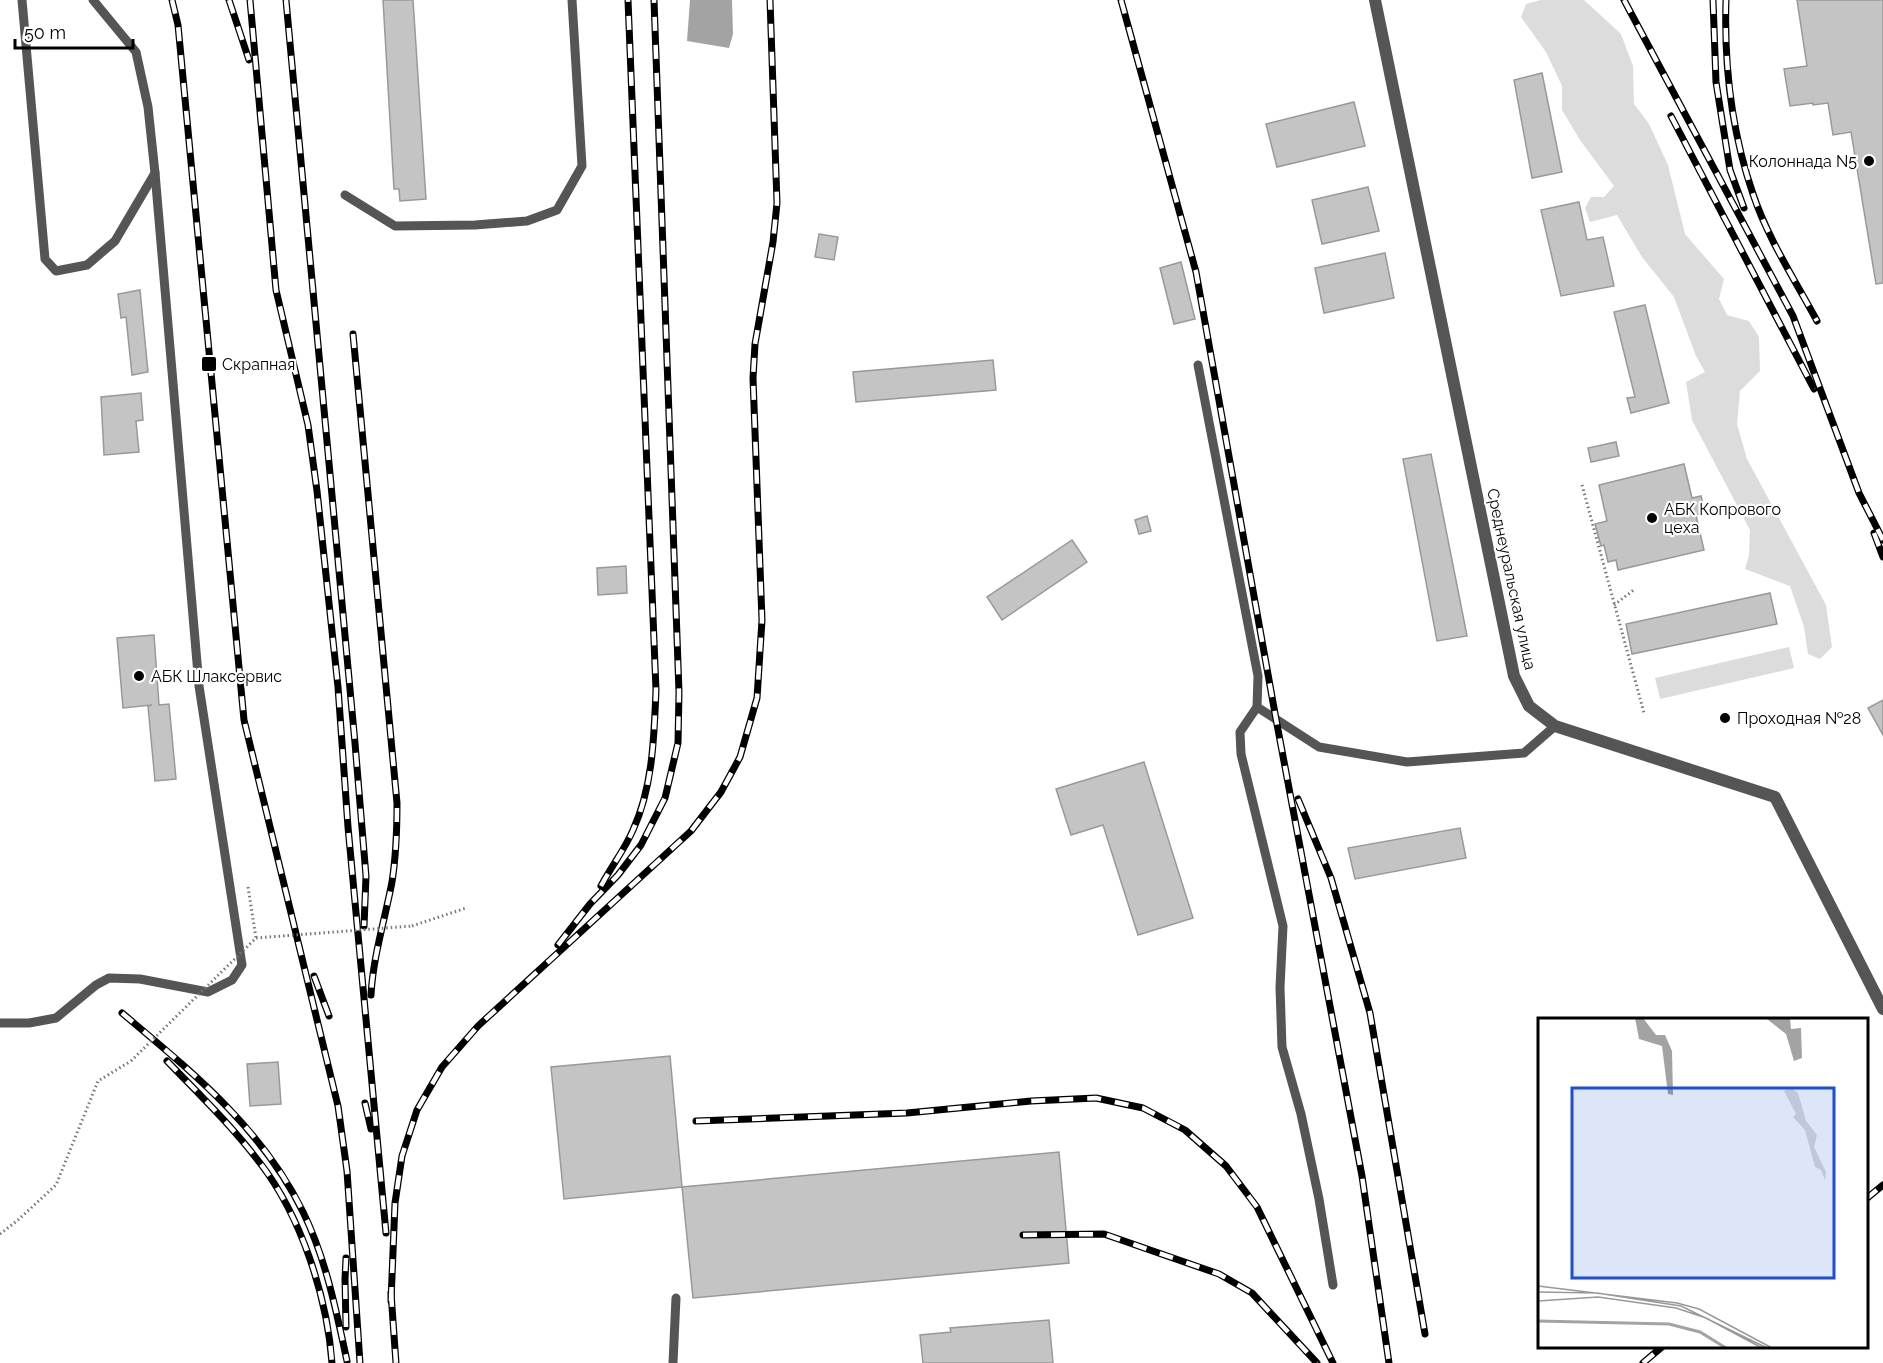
<svg xmlns="http://www.w3.org/2000/svg" width="1883" height="1363" font-family="Raleway,sans-serif">
<style>
.green{fill:#dcdcdc}
.water{fill:#a3a3a3}
.building{fill:#c4c4c4;stroke:#999;stroke-width:1.5}
.lines{fill:none;stroke-linecap:round;stroke-linejoin:round}
.path{stroke:#777;stroke-width:3;stroke-dasharray:1.5 3;stroke-linecap:butt}
.service{stroke:#555;stroke-width:9}
.minor{stroke:#555;stroke-width:12}
.rail-casing{stroke:#000;stroke-width:7}
.rail{stroke:#fff;stroke-width:4.5;stroke-dasharray:14;stroke-linecap:butt}
.path-bridge{stroke:#777;stroke-width:3;stroke-dasharray:1.5 3;stroke-linecap:butt}
.poi-dot{fill:#000;stroke:#fff;stroke-width:2}
.labels{text-anchor:middle;stroke-width:4.5;stroke-linejoin:round;paint-order:stroke}
.poi-label{font-size:16px;fill:#000;stroke:#fff;text-anchor:start}
.street-label{font-size:16px;fill:#000;stroke:#fff}
.inset-river{fill:none;stroke:#a3a3a3;stroke-width:3}
.inset-road{fill:none;stroke:#999;stroke-width:1.5}
.view{fill:#1d4ed8;fill-opacity:0.15;stroke:#1d4ed8;stroke-width:3}
.inset-edge{fill:none;stroke:#000;stroke-width:3}
</style>
<rect width="100%" height="100%" fill="#fff"/>
<g class="green">
<polygon points="1541,0 1584,0 1621,34 1633,66 1634,104 1649,124 1668,165 1685,234 1724,279 1719,299 1727,315 1749,321 1759,337 1760,371 1740,391 1737,424 1747,459 1826,605 1832,647 1820,659 1808,654 1804,627 1790,586 1745,569 1749,555 1750,530 1692,420 1686,382 1705,372 1696,356 1674,297 1642,257 1617,215 1590,222 1585,208 1591,197 1604,197 1614,186 1580,140 1562,110 1562,86 1546,52 1521,17 1526,4"/>
<polygon points="1789,647 1794,668 1660,699 1655,678"/>
</g>
<polygon class="water" points="690,0 732,0 733,34 729,48 687,41"/>
<g class="building">
<polygon points="383,0 413,0 426,199 400,201 399,189 394,189"/>
<polygon points="1797,0 1883,0 1883,283 1876,284 1851,132 1833,135 1828,103 1813,105 1813,103 1790,106 1784,69 1807,66"/>
<polygon points="1542,73 1562,172 1532,178 1514,80"/>
<polygon points="1354,102 1365,146 1277,167 1266,124"/>
<polygon points="1368,187 1379,231 1322,244 1312,200"/>
<polygon points="1579,202 1587,240 1603,237 1614,286 1561,296 1541,210"/>
<polygon points="819,234 838,237 834,260 815,257"/>
<polygon points="1385,253 1394,298 1324,313 1315,268"/>
<polygon points="1181,262 1195,319 1174,324 1160,268"/>
<polygon points="140,290 148,372 132,375 126,317 121,318 118,294"/>
<polygon points="1645,305 1669,403 1631,413 1627,398 1635,397 1614,312"/>
<polygon points="993,360 996,390 856,402 853,372"/>
<polygon points="141,393 143,420 136,421 139,452 104,455 101,397"/>
<polygon points="1616,442 1619,456 1591,462 1588,448"/>
<polygon points="1431,454 1467,636 1437,641 1403,459"/>
<polygon points="1684,464 1692,498 1701,496 1705,512 1696,515 1704,550 1618,570 1616,560 1608,562 1604,545 1601,546 1595,524 1607,521 1599,485"/>
<polygon points="1147,516 1151,531 1139,534 1135,520"/>
<polygon points="1072,540 1087,562 1002,620 987,597"/>
<polygon points="626,566 627,593 598,595 597,568"/>
<polygon points="1770,593 1777,624 1632,654 1626,624"/>
<polygon points="154,635 159,705 169,704 176,779 155,781 148,706 152,705 123,708 117,638"/>
<polygon points="1883,700 1883,735 1868,708"/>
<polygon points="1144,762 1193,918 1138,935 1103,825 1071,835 1056,789"/>
<polygon points="1460,828 1466,858 1355,879 1348,848"/>
<polygon points="670,1056 682,1187 564,1199 551,1067"/>
<polygon points="278,1062 281,1104 250,1106 247,1064"/>
<polygon points="1059,1152 1069,1263 693,1298 682,1187"/>
<polygon points="1049,1320 1053,1363 923,1363 920,1335 951,1332 950,1328"/>
</g>
<g class="lines">
<g class="path">
<polyline points="1582,485 1644,713"/>
<polyline points="1614,605 1635,589"/>
<polyline points="248,887 256,938"/>
<polyline points="412,926 466,908"/>
<polyline points="0,1234 18,1220 56,1185 98,1081 131,1061"/>
</g>
<g class="service">
<polyline points="22,0 45,259 56,271 87,265 115,241 155,173 148,107 136,52 93,0"/>
<polyline points="345,195 395,226 475,225 527,221 557,210 582,166 572,0"/>
<polyline points="1198,365 1258,676 1257,707 1319,747 1407,762 1524,753 1555,726"/>
<polyline points="1257,707 1240,732 1241,754 1283,926 1280,987 1282,1047 1301,1114 1319,1199 1333,1285"/>
<polyline points="0,1023 29,1023 56,1018 96,985 109,978 140,979 208,992 232,980 242,965 199,686 155,173"/>
<polyline points="673,1363 676,1298"/>
</g>
<polyline class="minor" points="1375,0 1514,676 1529,706 1555,726 1775,797 1883,1009"/>
<g class="rail-casing">
<g id="rail">
<polyline points="172,0 178,25 244,720 338,1106 347,1171 360,1363"/>
<polyline points="229,0 249,60"/>
<polyline points="250,0 276,290 308,425 317,491 338,687 348,827 386,1233"/>
<polyline points="286,0 355,743 366,876 364,926"/>
<polyline points="1121,0 1196,272 1276,719 1362,1176 1389,1363"/>
<polyline points="1624,0 1793,316 1859,493 1883,540"/>
<polyline points="1713,0 1716,82 1730,170 1744,208"/>
<path d="M1726,0c-2,65 6,133 27,194 15,45 42,86 64,127"/>
<polyline points="1671,116 1814,389"/>
<path d="M353,334l44,469c0,27 -1,53 -5,79 -7,37 -19,75 -21,113"/>
<polyline points="1874,533 1883,557"/>
<polyline points="1298,799 1331,878 1370,1013 1425,1334"/>
<path d="M601,886c10,-19 24,-37 32,-56 20,-44 21,-93 23,-140l-28,-690"/>
<polyline points="558,945 590,904 618,875 641,845 665,798 678,743 679,692 654,0"/>
<polyline points="314,976 329,1016"/>
<path d="M122,1013c70,59 140,115 181,199 23,47 33,98 44,149"/>
<path d="M167,1061c32,33 65,65 93,102 41,53 67,133 72,200"/>
<polyline points="365,1103 371,1129"/>
<polyline points="696,1121 907,1113 1031,1101 1096,1098 1143,1108 1185,1130 1226,1166 1257,1207 1333,1363"/>
<polyline points="1866,1199 1883,1185"/>
<polyline points="1023,1235 1104,1234 1219,1274 1252,1293 1317,1363"/>
<polyline points="391,1293 396,1363"/>
<polyline points="391,1301 395,1203 402,1156 417,1110 442,1067 478,1026 691,831 721,792 740,757 757,698 762,620 753,378 755,344 773,242 777,203 770,0"/>
<polyline points="346,1327 345,1279 346,1258"/>
<polyline points="1643,1363 1663,1346"/>
</g>
</g>
<use href="#rail" class="rail"/>
<polyline class="path-bridge" points="131,1061 256,938 412,926"/>
</g>
<g class="poi-dot">
<circle cx="1869" cy="161" r="6"/>
<rect x="201" y="356" width="16" height="16" rx="3"/>
<circle cx="1652" cy="518" r="6"/>
<circle cx="139" cy="676" r="6"/>
<circle cx="1725" cy="718" r="6"/>
</g>
<g class="labels">
<g class="poi-label">
<text x="1857" y="167" text-anchor="end">Колоннада N5</text>
<text x="222" y="370">Скрапная</text>
<text x="1664" y="515">АБК Копрового<tspan x="1664" dy="18">цеха</tspan></text>
<text x="151" y="682">АБК Шлаксервис</text>
<text x="1737" y="724">Проходная №28</text>
</g>
<g class="street-label">
<text transform="translate(1512 579) rotate(78)" y="6">Среднеуральская улица</text>
</g>
</g>
<g transform="translate(1538 1018)">
<rect width="330" height="330" fill="#fff"/>
<path d="M253,69l7,6 8,28 11,14 -3,12 12,25 -1,8 -4,-10 -6,-3 -10,-37 -12,-13 3,-3 -12,-23z" fill="#dcdcdc"/>
<path d="M97,0h8l13,17h9l7,16 1,44 -5,-1 -6,-48 -23,-7zM252,0l1,11 10,-1 1,30 -8,3 -8,-27 -19,-15z" fill="#a3a3a3"/>
<path class="inset-river" d="M0,303l131,3 31,8 26,16"/>
<path class="inset-road" d="M0,268l139,17 22,6 73,39M0,274l59,1 84,13 86,42M0,283l60,-4 78,11 30,10 56,30"/>
<path class="view" d="M34,70h262v190h-262z"/>
<rect width="330" height="330" class="inset-edge"/>
</g>
<path d="M15 39v9h118v-9" fill="none" stroke="#000000" stroke-width="3"/>
<text x="24" y="39" font-size="18" fill="#000000" stroke="#ffffff" stroke-width="4.5" paint-order="stroke">50 m</text>
</svg>
